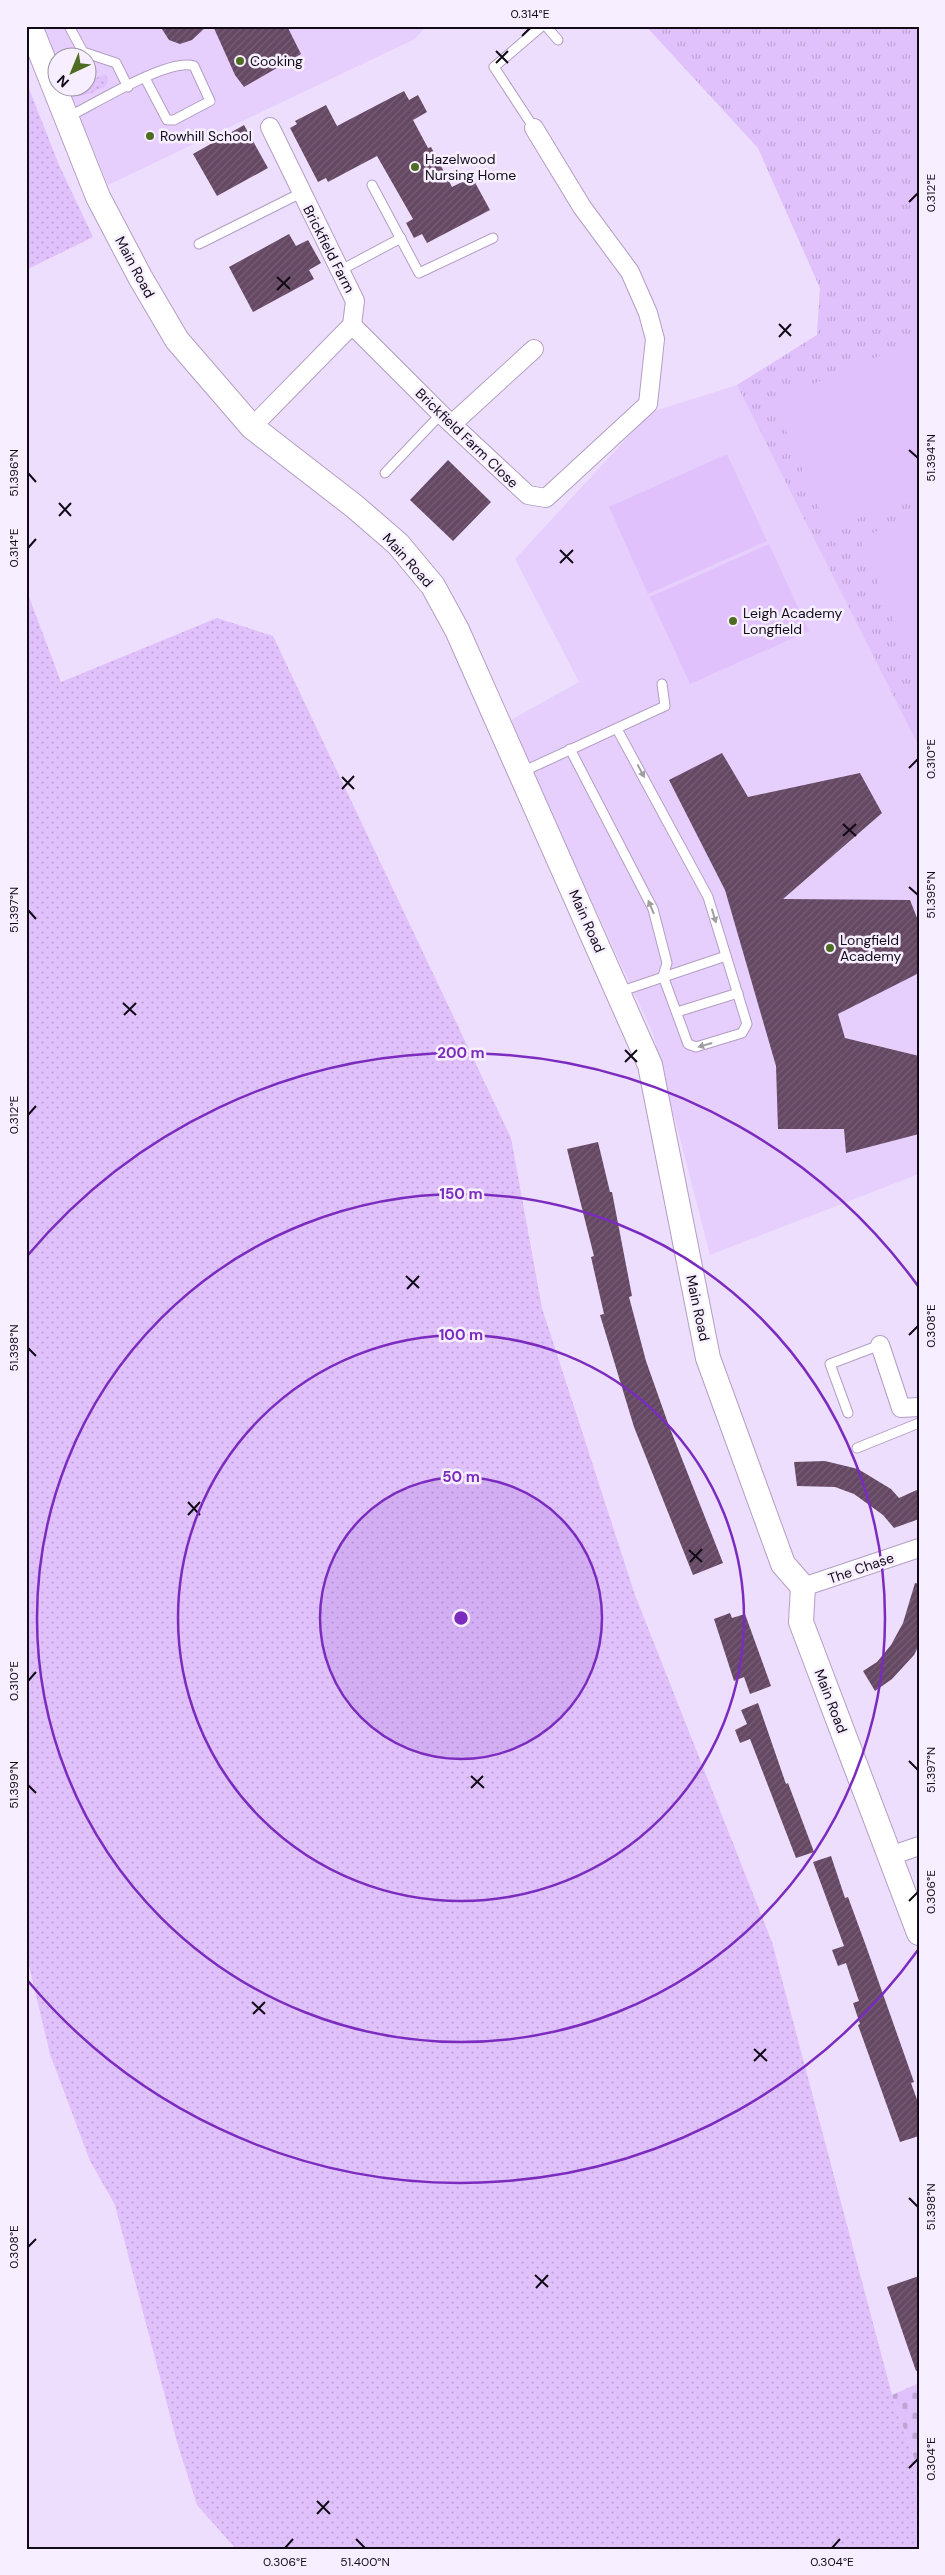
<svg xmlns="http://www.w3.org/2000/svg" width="945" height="2575" font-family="'DM Sans',sans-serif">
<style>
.built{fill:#e7cffd}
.grass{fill:url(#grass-dots)}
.cemetery{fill:url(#cemetery-stones)}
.park{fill:url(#park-tufts)}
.pitch{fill:#e0c1fb}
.building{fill:url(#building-hatch)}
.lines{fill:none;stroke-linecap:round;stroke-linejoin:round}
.lane-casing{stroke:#b29ec3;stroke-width:11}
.street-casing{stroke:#b29ec3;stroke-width:20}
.secondary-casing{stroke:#b29ec3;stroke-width:26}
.lane{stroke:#fff;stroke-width:9}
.street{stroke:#fff;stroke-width:18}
.secondary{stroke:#fff;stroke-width:24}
.oneway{fill:#a09da2}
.ticks{fill:none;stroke:#110a17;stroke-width:2}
.ring{fill:none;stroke:#7b2cbf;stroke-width:2.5}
.poi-dot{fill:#4f6d22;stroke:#f7efff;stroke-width:2}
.labels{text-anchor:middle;stroke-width:5;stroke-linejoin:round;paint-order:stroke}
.poi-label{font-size:14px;fill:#110a17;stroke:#f7efff;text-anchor:start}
.street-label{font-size:14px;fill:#110a17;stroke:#f7efff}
.centre{fill:#7b2cbf;stroke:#f7efff;stroke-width:2.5}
.ring-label{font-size:15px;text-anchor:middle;font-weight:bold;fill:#7b2cbf;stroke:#f7efff;stroke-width:5;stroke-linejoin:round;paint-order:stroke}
.neatline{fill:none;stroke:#110a17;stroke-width:2}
.ticks-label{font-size:12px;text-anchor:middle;fill:#110a17}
</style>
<defs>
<pattern id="grass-dots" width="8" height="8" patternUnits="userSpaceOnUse" patternTransform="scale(1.25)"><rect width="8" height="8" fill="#e0c1fb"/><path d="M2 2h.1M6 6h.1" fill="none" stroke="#bfa4d6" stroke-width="1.8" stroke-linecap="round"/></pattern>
<pattern id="cemetery-stones" width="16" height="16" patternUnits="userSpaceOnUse" patternTransform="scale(1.25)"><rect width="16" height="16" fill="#e0c1fb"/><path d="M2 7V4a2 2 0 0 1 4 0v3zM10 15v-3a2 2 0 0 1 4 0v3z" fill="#bfa4d6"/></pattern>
<pattern id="park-tufts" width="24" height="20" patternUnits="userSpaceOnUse" patternTransform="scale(1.25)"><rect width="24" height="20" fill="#e0c1fb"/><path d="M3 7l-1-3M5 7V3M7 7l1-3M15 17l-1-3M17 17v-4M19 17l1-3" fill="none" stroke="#bfa4d6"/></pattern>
<pattern id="building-hatch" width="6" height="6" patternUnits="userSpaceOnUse" patternTransform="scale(1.25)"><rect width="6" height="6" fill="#654863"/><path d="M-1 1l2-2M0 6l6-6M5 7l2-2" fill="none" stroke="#765e74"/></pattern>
</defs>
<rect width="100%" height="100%" fill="#eedefd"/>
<g class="built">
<polygon points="43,26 426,26 415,39 108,185 68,88 88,88 88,58 58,58 57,61"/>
<polygon points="646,26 919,26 919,1174 710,1255 653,1034 509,721 579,682 515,559 651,412 737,385 817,335 820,288 758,148"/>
</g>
<g class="grass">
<path d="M88,63l8,15 10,-4 2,7 -2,5c-15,7 -29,17 -41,2h23z"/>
<polygon points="26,81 59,165 93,237 26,270"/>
<polygon points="26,589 61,682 217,618 273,636 511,1138 542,1308 635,1595 772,1942 892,2395 919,2472 919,2549 236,2549 197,2505 177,2442 115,2205 90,2161 50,2054 26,1953"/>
</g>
<polygon class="cemetery" points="919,2383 919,2472 892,2395"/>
<polygon class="park" points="646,26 919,26 919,747 737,385 817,335 820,288 758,148"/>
<g class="pitch">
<polygon points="919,339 919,492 829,531 773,401"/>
<polygon points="727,454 767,541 648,594 609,507"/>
<polygon points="919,514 919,632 901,639 860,538"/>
<polygon points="769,544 809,631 690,684 650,597"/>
</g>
<g class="building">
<polygon points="160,26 207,26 192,40 180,44 169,40"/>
<polygon points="213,26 287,26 301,54 244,87 235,75"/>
<polygon points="404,91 409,100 418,95 427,112 413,120 428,148 431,147 452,187 472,177 490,210 427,243 422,234 414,238 406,223 413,219 377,156 328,182 326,178 318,182 290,128 297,124 295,121 326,105 337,126"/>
<polygon points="244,125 268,168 217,196 193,154"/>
<polygon points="289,234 296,246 308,240 321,263 309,270 314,279 253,312 229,267"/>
<polygon points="448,460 491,502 453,541 410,500"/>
<polygon points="722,753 748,797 860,773 882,813 783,899 910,900 919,923 919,973 838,1014 845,1038 919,1056 919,1134 846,1153 844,1129 778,1129 776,1066 725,890 669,780"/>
<polygon points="598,1142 610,1192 612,1192 632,1296 629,1297 646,1361 669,1426 723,1563 693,1575 634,1427 600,1315 604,1314 591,1257 594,1256 567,1149"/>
<polygon points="825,1461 858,1469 891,1489 899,1498 919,1489 919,1519 894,1528 883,1515 854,1494 835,1487 797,1486 794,1462"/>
<polygon points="915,1583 919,1584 919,1645 914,1655 892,1679 875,1691 863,1671 877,1662 891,1645 903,1623"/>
<polygon points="730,1613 732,1618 745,1614 771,1686 750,1694 744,1677 734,1681 714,1619"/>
<polygon points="758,1703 786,1784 788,1783 814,1852 796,1858 750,1739 740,1743 735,1730 747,1724 741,1710"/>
<polygon points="831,1856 845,1898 848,1897 866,1946 914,2082 911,2083 919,2105 919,2136 900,2142 858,2025 860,2024 853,2003 859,2001 852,1981 846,1963 838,1966 832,1950 844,1946 813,1862"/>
<polygon points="919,2276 919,2370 916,2371 887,2287"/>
</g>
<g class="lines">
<g class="lane-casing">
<g id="lane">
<polyline points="69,26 83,52 116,63 128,87"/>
<polyline points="546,26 558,40"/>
<path d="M66,118c27,-13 103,-61 128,-52l16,35 -36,19h-7l-22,-42"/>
<polyline points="534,128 494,67 542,26"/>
<polyline points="372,185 419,273 493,238"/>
<polyline points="199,244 301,193"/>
<polyline points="341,270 401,238"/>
<polyline points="385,473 441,414"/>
<polyline points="570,749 653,909 667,963 663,976 688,1044 696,1047 742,1033 747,1024 708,897 617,729"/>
<polyline points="522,772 665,706 662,684"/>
<polyline points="619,992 726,956"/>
<polyline points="677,1012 738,993"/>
<polyline points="848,1413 830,1364 880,1345"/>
<polyline points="857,1448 919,1423"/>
</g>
</g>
<g class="street-casing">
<g id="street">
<polyline points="352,325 441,414 528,495 546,498 648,404 655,339 648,313 630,272 582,207 534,128"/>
<polyline points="452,424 534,349"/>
<polyline points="252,427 352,325 355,301 270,127"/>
<polyline points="880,1345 901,1408 919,1407"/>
<polyline points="803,1587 919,1548"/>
<polyline points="890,1856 919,1846"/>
</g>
</g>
<g class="secondary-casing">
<polyline id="secondary" points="30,26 98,197 140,277 177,340 252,427 354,506 398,544 433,586 457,630 650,1065 708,1358 783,1564 803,1587 801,1622 919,1933"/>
</g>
<use href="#lane" class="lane"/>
<use href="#street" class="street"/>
<use href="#secondary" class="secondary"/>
</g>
<defs><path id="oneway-solid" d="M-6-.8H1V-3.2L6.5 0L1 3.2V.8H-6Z" transform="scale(1.25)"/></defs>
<g class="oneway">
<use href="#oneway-solid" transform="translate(641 771) rotate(62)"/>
<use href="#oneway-solid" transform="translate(651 907) rotate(-113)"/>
<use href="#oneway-solid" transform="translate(714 916) rotate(73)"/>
<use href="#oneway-solid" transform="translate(705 1045) rotate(164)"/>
</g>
<path class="ticks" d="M522,36l8,-8M496,51l12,12M496,63l12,-12M909,202l9,-9M277,277l13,12M277,290l13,-13M779,324l12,12M779,337l12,-13M909,450l9,8M28,473l8,9M59,503l12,13M59,516l12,-13M28,548l8,-9M560,550l13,13M560,563l13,-13M909,768l9,-9M342,777l12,12M342,789l12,-13M843,824l13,12M843,836l13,-12M909,887l9,8M28,910l8,9M123,1003l13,12M124,1015l12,-12M625,1050l12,12M625,1062l12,-12M28,1115l8,-9M406,1276l13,12M407,1289l12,-13M909,1335l9,-9M28,1348l8,8M188,1502l12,13M188,1515l12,-13M689,1550l13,12M690,1562l12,-13M28,1681l8,-9M909,1761l9,9M471,1776l13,12M28,1785l8,8M471,1788l12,-12M909,1901l9,-9M252,2002l13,12M253,2014l12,-12M754,2049l13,12M754,2061l12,-12M909,2198l9,9M28,2247l8,-8M535,2275l13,12M536,2288l12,-13M909,2468l9,-9M317,2501l13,13M317,2514l12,-13M356,2539l9,9M285,2548l8,-9M832,2548l8,-9"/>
<circle cx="461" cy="1618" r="141" fill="#7b2cbf" fill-opacity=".12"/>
<g class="ring">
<circle cx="461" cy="1618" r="141"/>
<circle cx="461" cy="1618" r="283"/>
<circle cx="461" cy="1618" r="424"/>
<path d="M918 1950A565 565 0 0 1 28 1981M28 1255A565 565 0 0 1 918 1286"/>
</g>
<g class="poi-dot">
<circle cx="240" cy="61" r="5"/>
<circle cx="150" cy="136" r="5"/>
<circle cx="415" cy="167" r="5"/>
<circle cx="733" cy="621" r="5"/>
<circle cx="830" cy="948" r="5"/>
</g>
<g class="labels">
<g class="poi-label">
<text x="250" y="66">Cooking</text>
<text x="160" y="141">Rowhill School</text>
<text x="425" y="164">Hazelwood<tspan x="425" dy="16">Nursing Home</tspan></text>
<text x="743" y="618">Leigh Academy<tspan x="743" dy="16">Longfield</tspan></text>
<text x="840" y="945">Longfield<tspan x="840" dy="16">Academy</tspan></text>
</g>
<g class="street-label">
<text transform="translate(329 249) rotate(63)" y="5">Brickfield Farm</text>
<text transform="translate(135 267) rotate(62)" y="5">Main Road</text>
<text transform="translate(467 438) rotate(44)" y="5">Brickfield Farm Close</text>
<text transform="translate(408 560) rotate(48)" y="5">Main Road</text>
<text transform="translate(587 921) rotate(66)" y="5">Main Road</text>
<text transform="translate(698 1308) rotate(78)" y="5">Main Road</text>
<text transform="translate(861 1568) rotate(-19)" y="5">The Chase</text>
<text transform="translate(831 1701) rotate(69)" y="5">Main Road</text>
</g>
</g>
<circle cx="461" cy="1618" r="8" class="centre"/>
<g class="ring-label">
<text x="461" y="1058">200 m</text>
<text x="461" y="1199">150 m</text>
<text x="461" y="1340">100 m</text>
<text x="461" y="1482">50 m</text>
</g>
<rect width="945" height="2575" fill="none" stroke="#f7efff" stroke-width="55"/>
<g transform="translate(72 72) rotate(224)"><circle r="24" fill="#f7efff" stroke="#9b93a2"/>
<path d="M0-4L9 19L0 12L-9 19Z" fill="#4f6d22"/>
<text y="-8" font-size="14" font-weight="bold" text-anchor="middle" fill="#110a17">N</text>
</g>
<rect x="28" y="28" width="890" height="2520" class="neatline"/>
<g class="ticks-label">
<text x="530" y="18">0.314°E</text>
<text transform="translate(931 193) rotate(-90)" y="4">0.312°E</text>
<text transform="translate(931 458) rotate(-90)" y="4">51.394°N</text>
<text transform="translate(14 473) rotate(-90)" y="4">51.396°N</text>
<text transform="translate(14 548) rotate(-90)" y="4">0.314°E</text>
<text transform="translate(931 759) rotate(-90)" y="4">0.310°E</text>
<text transform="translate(931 895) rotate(-90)" y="4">51.395°N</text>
<text transform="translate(14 910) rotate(-90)" y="4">51.397°N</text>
<text transform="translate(14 1115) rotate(-90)" y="4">0.312°E</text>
<text transform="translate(931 1326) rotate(-90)" y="4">0.308°E</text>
<text transform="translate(14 1348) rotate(-90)" y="4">51.398°N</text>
<text transform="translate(14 1681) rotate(-90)" y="4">0.310°E</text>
<text transform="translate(931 1770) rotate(-90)" y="4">51.397°N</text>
<text transform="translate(14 1785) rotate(-90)" y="4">51.399°N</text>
<text transform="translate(931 1892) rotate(-90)" y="4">0.306°E</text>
<text transform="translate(931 2207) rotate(-90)" y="4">51.398°N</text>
<text transform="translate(14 2247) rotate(-90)" y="4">0.308°E</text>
<text transform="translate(931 2459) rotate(-90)" y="4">0.304°E</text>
<text x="285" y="2566">0.306°E</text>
<text x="365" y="2566">51.400°N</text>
<text x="832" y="2566">0.304°E</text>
</g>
</svg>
